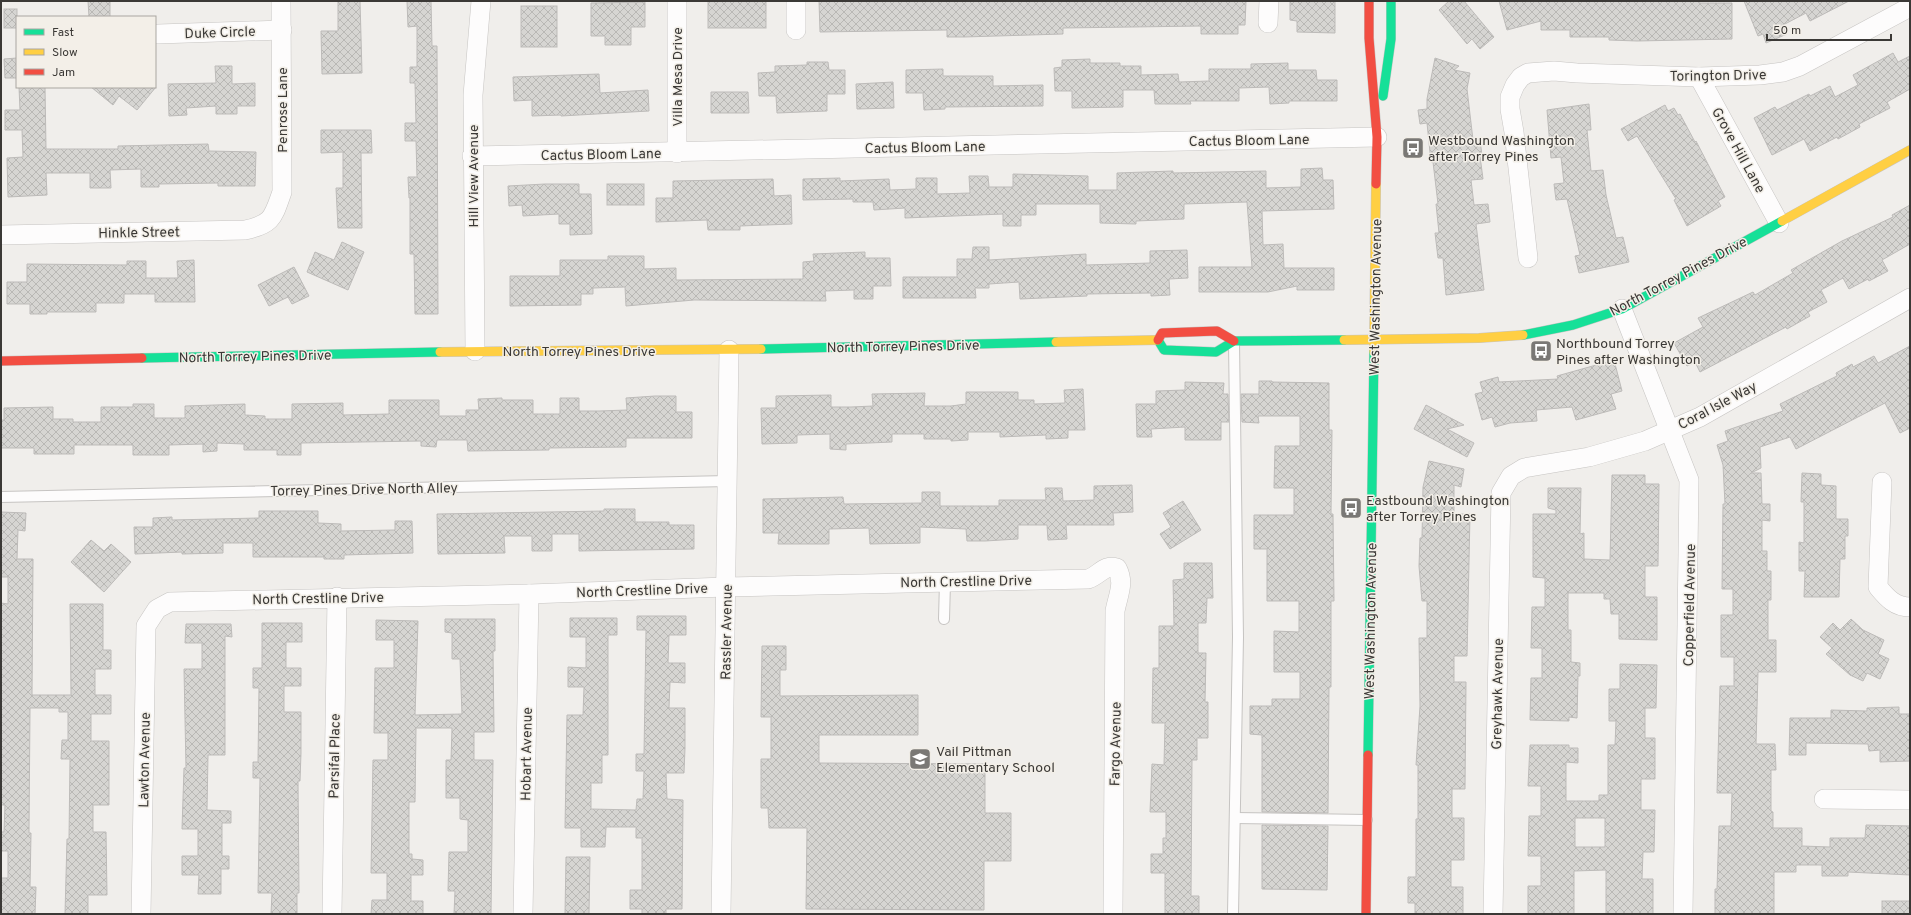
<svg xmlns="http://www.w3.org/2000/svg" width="1911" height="915" font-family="Overpass,sans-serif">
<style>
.building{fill:url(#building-cross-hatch);stroke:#bdbbb9;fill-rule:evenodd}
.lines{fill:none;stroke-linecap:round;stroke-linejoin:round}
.lane-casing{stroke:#c6c4c2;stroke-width:12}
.street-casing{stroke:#c6c4c2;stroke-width:20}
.fast-casing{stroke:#c6c4c2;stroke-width:10}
.slow-casing{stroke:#c6c4c2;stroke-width:10}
.jam-casing{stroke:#c6c4c2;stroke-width:10}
.lane{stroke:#fdfcfc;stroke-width:10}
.street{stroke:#fdfcfc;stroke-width:19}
.fast{stroke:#16e098;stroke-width:9}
.slow{stroke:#ffcf43;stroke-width:9}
.jam{stroke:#f24e42;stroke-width:9}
.labels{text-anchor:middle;stroke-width:3;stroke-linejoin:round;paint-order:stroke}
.street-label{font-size:14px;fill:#3b3936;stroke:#f3efe8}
.poi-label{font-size:14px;fill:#3b3936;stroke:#f3efe8;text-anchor:start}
</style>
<defs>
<pattern id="building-cross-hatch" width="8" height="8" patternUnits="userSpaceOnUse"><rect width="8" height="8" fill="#d6d5d2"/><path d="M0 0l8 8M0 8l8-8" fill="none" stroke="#b9b8b5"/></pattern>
</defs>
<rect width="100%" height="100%" fill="#f0eeeb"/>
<g class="building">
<polygon points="88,1 110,1 110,17 89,17"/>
<polygon points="338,1 360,1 362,73 322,74 321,31 338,31"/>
<polygon points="407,1 431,1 432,46 437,46 438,314 415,314 414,254 410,254 410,198 409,198 408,177 417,177 416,141 405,141 405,123 416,123 415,83 410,83 410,67 417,67 417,26 408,27"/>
<rect x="708" y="1" width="58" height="27"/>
<polygon points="819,1 1246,1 1245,25 1238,25 1238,34 1201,34 1201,26 1063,28 1063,34 964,37 947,37 947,30 820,32"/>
<polygon points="1290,1 1335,1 1335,33 1297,32 1297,21 1290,20"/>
<polygon points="1449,1 1464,1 1494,37 1480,49 1472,39 1467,44 1439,10"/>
<polygon points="1499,1 1699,1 1699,3 1732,3 1732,39 1637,41 1609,40 1609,37 1570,37 1570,30 1541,30 1541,21 1507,30"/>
<polygon points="1744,1 1849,1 1810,21 1806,13 1783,25 1787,34 1766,43 1763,34 1758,36"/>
<polygon points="645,2 645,27 631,27 631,45 605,45 605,36 591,36 591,3"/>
<rect x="521" y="6" width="36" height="41"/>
<rect x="4" y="9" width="13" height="19"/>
<polygon points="1893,53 1898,62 1910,56 1910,89 1887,102 1890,108 1859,124 1860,127 1838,139 1837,137 1810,151 1804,139 1772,155 1754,118 1775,107 1777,110 1809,94 1810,96 1830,86 1835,97 1858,85 1853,75"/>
<polygon points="17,58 17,78 5,78 4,59"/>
<polygon points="1435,58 1459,66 1454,70 1470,73 1467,89 1473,140 1480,139 1482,156 1480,156 1483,179 1471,180 1474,205 1488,204 1490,222 1476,224 1484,290 1446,295 1443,258 1438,258 1435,233 1439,233 1436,204 1438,204 1433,162 1431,162 1427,123 1420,124 1418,110 1427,109 1427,99"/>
<polygon points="1090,59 1090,63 1120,63 1120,66 1141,66 1141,75 1178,74 1179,82 1209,81 1209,69 1251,69 1251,64 1288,63 1288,70 1316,70 1317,80 1337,80 1337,101 1289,101 1289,103 1270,104 1269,87 1239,88 1239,101 1190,101 1191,104 1155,104 1154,90 1123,90 1123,107 1072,108 1072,91 1055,91 1054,68 1062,67 1062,60"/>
<polygon points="807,62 828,62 829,70 845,70 845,94 827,94 827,111 777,113 776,96 759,96 758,73 775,72 775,66 807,65"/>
<polygon points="215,66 232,66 232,84 255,83 255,106 237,106 237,114 216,114 216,106 186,108 187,115 169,116 168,84 216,83"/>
<polygon points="943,69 943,76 993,76 993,86 1043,85 1043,106 945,107 945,109 924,110 923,93 906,93 906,70"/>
<polygon points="599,74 600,93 648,90 649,111 561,116 561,115 532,116 532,100 514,101 513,77"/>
<polygon points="893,82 894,108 857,109 856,84"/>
<polygon points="19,87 45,87 46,149 118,149 118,146 208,144 209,151 256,152 255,186 218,186 218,183 159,184 159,187 141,187 141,169 110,170 111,188 90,188 90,173 46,173 47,195 8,197 7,158 23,157 22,130 5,130 5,110 20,110"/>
<polygon points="91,87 156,87 137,110 119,96 113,105"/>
<polygon points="711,92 748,92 749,113 711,113"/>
<polygon points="1589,104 1591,130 1587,130 1591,171 1603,170 1606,195 1616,238 1623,237 1629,262 1579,273 1575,256 1580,255 1567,199 1556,200 1554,184 1564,183 1561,157 1551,158 1547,110"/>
<polygon points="1665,105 1668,111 1674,108 1678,115 1680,114 1695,142 1696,141 1725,197 1718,201 1721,206 1687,226 1674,200 1676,199 1637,136 1628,141 1621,129"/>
<polygon points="321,130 371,130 372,153 361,153 362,228 338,228 336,188 343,188 343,152 321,153"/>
<polygon points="1322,168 1323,180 1333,180 1334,209 1262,211 1263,245 1283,244 1284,268 1334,268 1334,290 1297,290 1297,286 1268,292 1199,292 1199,267 1252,267 1247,202 1184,204 1184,219 1136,221 1136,224 1100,223 1100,204 1036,204 1036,215 1021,215 1021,226 1003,226 1003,214 905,218 905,208 874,210 873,202 853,202 853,199 803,200 803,179 840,178 840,181 889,179 890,190 916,189 916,178 937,178 937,194 970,193 969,176 988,176 989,187 1013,187 1013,174 1088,176 1088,190 1117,190 1117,173 1173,171 1173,173 1266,171 1266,188 1301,187 1301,169"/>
<polygon points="773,179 774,196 791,195 792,224 740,226 740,230 708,230 707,220 656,222 656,198 673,198 673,181"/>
<polygon points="545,184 579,184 579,194 591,194 592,234 570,235 570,224 559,224 559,214 523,216 522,205 509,206 508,186"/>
<rect x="607" y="184" width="37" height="21"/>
<polygon points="1910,205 1910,244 1882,260 1888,271 1869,281 1868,279 1849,289 1843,278 1821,290 1827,302 1808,312 1810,316 1787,329 1786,327 1700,372 1695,362 1687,366 1674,343 1703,327 1698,318 1753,292 1755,295 1793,273 1791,270 1842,241 1893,217 1892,215"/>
<polygon points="342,242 364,252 348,290 307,272 315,252 334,260"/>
<polygon points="973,247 989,247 989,260 1086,254 1086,265 1150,263 1150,251 1187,250 1188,278 1169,279 1170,295 1151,296 1151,293 1087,294 1087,296 1020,299 1019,282 989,284 989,288 975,288 976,298 903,298 903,277 957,277 957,259 972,259"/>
<polygon points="865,252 865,258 890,258 891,286 873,286 873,299 854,299 854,290 825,291 826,301 694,300 626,306 625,287 593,288 593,294 581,294 581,305 510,306 510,276 560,276 560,260 608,260 608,256 644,256 644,269 676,268 676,280 803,279 803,262 814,261 813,254"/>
<polygon points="194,260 195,302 155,302 155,294 124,294 124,303 96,303 96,312 47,312 47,314 30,314 30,304 7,304 7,282 27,282 27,264 127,265 127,261 146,261 146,278 178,278 177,261"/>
<polygon points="294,267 309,296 292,304 288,297 269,306 258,285"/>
<polygon points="1910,346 1910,428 1900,433 1885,403 1796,449 1790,437 1760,447 1761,468 1751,473 1761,473 1762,504 1770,504 1770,521 1762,520 1762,551 1767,551 1767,571 1771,571 1771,600 1768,600 1768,640 1776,640 1776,672 1758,672 1756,744 1775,744 1776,770 1771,770 1771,811 1773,812 1773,828 1802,828 1802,846 1830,847 1830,838 1865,838 1866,825 1910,826 1910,875 1848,872 1848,876 1822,876 1822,865 1796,865 1796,872 1774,872 1774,914 1715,914 1715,889 1717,889 1719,826 1731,826 1732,793 1717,793 1720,686 1734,686 1734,657 1721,657 1721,615 1733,615 1733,589 1722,589 1723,504 1725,504 1723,465 1717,445 1728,441 1725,431 1783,411 1780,404 1837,376 1836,373 1852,364 1853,367 1874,356 1878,363"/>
<polygon points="1614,360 1622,391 1611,394 1616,409 1576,420 1572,407 1536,410 1537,421 1510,423 1495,427 1492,417 1482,420 1475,394 1483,392 1480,382 1498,377 1499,382 1558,379 1557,376"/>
<polygon points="1259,381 1272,381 1272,382 1329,383 1329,430 1332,430 1331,514 1333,514 1334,601 1331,601 1331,687 1329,687 1328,813 1262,812 1262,735 1250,734 1250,706 1272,706 1272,699 1300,699 1300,672 1274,672 1274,631 1299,632 1299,601 1267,601 1267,549 1254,549 1254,515 1294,515 1294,488 1274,488 1275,446 1300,446 1300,416 1258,416 1259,423 1242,422 1241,394 1259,394"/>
<polygon points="1185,382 1224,383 1223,394 1228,394 1229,422 1221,422 1221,440 1185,440 1185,427 1151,429 1152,437 1137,437 1136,404 1156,404 1156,391 1185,390"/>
<polygon points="1083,389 1085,430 1068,430 1068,438 1046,439 1046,435 1000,437 1000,432 968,432 968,440 951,441 951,439 924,439 924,434 892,434 892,442 846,444 846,450 830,449 830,434 797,435 797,443 762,444 761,408 776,408 776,396 831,395 831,407 851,407 873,406 872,394 925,393 924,406 951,406 966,404 966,392 1018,392 1018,400 1034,400 1034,404 1065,403 1064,390"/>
<polygon points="655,396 676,396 676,412 692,412 692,438 626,438 626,447 549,448 549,450 468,451 467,440 437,440 436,447 421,446 421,441 301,443 301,455 277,455 277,450 244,450 244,444 217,443 217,451 203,452 203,444 169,445 169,455 133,455 133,445 74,445 74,454 34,454 34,448 1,448 1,420 4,420 4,408 53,407 53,419 73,419 73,422 101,422 101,407 133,407 133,404 154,404 154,418 185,418 185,406 245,404 245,415 265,416 265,419 292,419 292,404 343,403 343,415 389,414 389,400 439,400 439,416 466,416 466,410 479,410 478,399 502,398 502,400 533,400 533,414 560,414 560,398 579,398 579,411 599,411 627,410 626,398"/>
<polygon points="1426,405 1464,425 1447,429 1474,443 1467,457 1414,429"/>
<polygon points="1429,461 1464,469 1461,487 1454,485 1454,514 1470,514 1467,656 1454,656 1454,682 1466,682 1465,789 1452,789 1452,818 1464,818 1464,860 1451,860 1451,887 1463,887 1463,914 1415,914 1415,903 1408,903 1408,877 1416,877 1416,819 1418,819 1418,765 1416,765 1420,706 1419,638 1427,638 1427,601 1422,601 1419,566 1420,538 1422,538 1423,487"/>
<polygon points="1802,473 1821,474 1821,485 1836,486 1836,519 1848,519 1848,536 1845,536 1845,559 1840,559 1839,597 1804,597 1805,571 1799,571 1799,542 1804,543 1804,502 1801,502"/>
<polygon points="1612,475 1645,475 1645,484 1659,484 1658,566 1645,566 1645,597 1657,597 1657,640 1619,639 1619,614 1611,614 1610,599 1604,599 1604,593 1568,593 1568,630 1571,630 1571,662 1580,663 1580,676 1578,676 1577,718 1569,717 1569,721 1530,720 1531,678 1542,678 1542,648 1531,648 1532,607 1545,607 1545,578 1533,577 1533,514 1556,514 1556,510 1548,508 1548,488 1581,488 1580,534 1584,533 1584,559 1610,560"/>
<polygon points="1132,485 1133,512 1113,513 1114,525 1066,525 1067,539 1048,540 1047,525 1018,525 1018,539 985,541 967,541 966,529 920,527 920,543 870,544 869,528 829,529 829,544 778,544 779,533 763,533 763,499 843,497 844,504 922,503 922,492 940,492 940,506 999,506 999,500 1046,500 1045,488 1062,488 1063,501 1094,500 1094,486"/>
<polygon points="1183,501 1201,530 1170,549 1160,534 1171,527 1163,513"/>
<polygon points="604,509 635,509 635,522 669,522 669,525 694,525 694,549 579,551 579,534 552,534 552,551 532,551 532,536 504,536 505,553 438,554 437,514 604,511"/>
<polygon points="259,511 318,511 318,523 341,524 341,531 395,530 395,521 412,521 413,553 344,555 344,559 324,559 324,557 253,557 253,543 223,543 223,553 182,554 182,552 135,554 134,527 153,527 153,518 172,517 172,520 259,518"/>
<polygon points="1,512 26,513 25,531 18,530 17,559 33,559 32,695 71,695 70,604 103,604 103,650 111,650 111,669 95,669 95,695 111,695 111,714 91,714 91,741 109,741 109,805 93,805 93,832 106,832 107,895 88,895 88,914 65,914 67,839 69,839 70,759 61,759 62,740 68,740 68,712 59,712 59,708 30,708 29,833 31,833 30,887 36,887 35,914 1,914 1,878 8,878 8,851 1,851 1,832 4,832 5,805 1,805 1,603 8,604 8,577 1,577"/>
<polygon points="91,540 104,551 111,544 131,562 104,592 71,562"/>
<polygon points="1184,563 1212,563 1213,598 1207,598 1206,623 1198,623 1198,653 1206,653 1205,702 1208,702 1208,738 1197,738 1197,760 1192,760 1191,896 1199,896 1199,914 1165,914 1165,873 1151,873 1151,854 1163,854 1163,838 1166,838 1166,812 1150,812 1152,764 1164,765 1165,723 1152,723 1153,668 1159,668 1159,626 1174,626 1173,580 1184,579"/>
<polygon points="637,616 686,616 686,635 669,635 668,663 685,663 685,683 670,682 669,708 685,708 685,748 684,773 666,773 667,799 683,800 682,909 666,909 666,914 642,914 642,909 630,909 630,890 642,890 642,838 636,838 636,827 606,827 605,847 581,847 581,828 565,828 567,715 583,715 584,687 568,687 568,667 586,668 586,637 570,637 570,618 617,618 617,635 608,635 608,755 602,755 602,783 591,783 591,809 636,810 637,799 643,799 644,771 636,771 636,754 644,754 646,630 637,630"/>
<polygon points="445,619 495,619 495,651 493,651 494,732 474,732 474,760 493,760 491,914 454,914 455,891 448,891 449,852 468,852 468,820 460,819 460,798 446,798 446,760 451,760 452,728 416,728 415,802 409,802 409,854 412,854 412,859 423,860 423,875 411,875 411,901 423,901 423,914 371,914 372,900 387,900 387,873 371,873 373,760 388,760 388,733 374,733 375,668 394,668 394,640 376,640 376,620 418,621 415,715 462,714 460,659 452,659 452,633 445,632"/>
<polygon points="1851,619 1863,630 1884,640 1878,654 1889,659 1880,679 1867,673 1863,681 1850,675 1826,654 1832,648 1820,637 1833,623 1840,630"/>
<polygon points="262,623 302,623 302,642 286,642 286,668 301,668 301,686 284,686 284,712 301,712 301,753 300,781 298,781 299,893 297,893 297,914 271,914 272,893 258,893 260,778 253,778 253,762 258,762 259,688 253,688 253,668 262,668"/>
<polygon points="186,624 231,624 232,637 225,636 225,755 208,755 207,810 231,811 231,823 222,823 222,856 229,856 229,869 221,869 221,894 198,894 199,875 182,875 182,856 198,856 198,829 182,829 184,768 186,768 184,669 202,669 202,643 185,643"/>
<polygon points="762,646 786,646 786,670 780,670 780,696 918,695 918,735 819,735 819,763 985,764 985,813 1011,813 1011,861 984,861 984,910 806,909 807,828 769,828 768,808 761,808 761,759 771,759 771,717 761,717"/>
<path d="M1620,664l37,1 -1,43h-11v30h10v41h-14v31h14l-1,42h-11l-1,27h11v35h-47v-44l-32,1v43h-46v-28h13v-30h-13l1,-40h12v-30h-13l2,-41h39v3h9v15l-12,-1v39h33v-6h9v-50h7l1,-24h-7v-32h11zM1575,818h30v29h-30z"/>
<polygon points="1899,707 1899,714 1910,714 1910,761 1880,762 1880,750 1869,751 1868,744 1806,743 1806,755 1789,755 1790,718 1831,718 1831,710 1867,711 1867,708"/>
<polygon points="1262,825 1328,826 1327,890 1262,889"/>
<polygon points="566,857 590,857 589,914 565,914"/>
<rect x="1882" y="901" width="28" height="13"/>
</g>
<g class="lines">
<g class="lane-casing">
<g id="lane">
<polyline points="1,497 728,481"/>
<polyline points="944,619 945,582"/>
<polyline points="1235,818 1367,820"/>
<polyline points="1233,914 1238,637 1234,342"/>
</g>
</g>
<g class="street-casing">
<g id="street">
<polyline points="796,1 796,30"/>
<polyline points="1268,23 1269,1"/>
<polyline points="158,34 282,30"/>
<polyline points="1699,77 1779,223"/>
<polyline points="677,153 677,1"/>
<polyline points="472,156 1377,137"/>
<path d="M1,235l244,-5c28,-6 28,-13 37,-38l-1,-191"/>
<polyline points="1528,258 1514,132 1510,109 1510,97 1515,85 1521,77 1528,73 1554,71 1577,73 1699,77 1760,75 1783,72 1800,66 1910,7"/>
<polyline points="1622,309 1689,480 1683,914"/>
<polyline points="475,351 473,95 481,1"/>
<path d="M1882,482l-4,105c9,11 17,20 32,20"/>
<polyline points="1824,799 1910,800"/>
<path d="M141,914l5,-288 11,-17 13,-7 359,-8 197,-7 362,-8c12,-4 16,-15 29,-11 8,15 1,27 -2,43l-2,303"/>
<polyline points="332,914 337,597"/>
<polyline points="523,914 529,594"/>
<polyline points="721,914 729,350"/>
<polyline points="1493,914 1501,493 1511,476 1524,468 1589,457 1645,441 1700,417 1910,298"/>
</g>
</g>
<g class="fast-casing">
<g id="fast">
<polyline points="1383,96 1391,39 1391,1"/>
<polyline points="1523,335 1573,325 1622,309 1782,221"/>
<polyline points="1158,340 1164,350 1216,352 1234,341 1344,340"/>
<polyline points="761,349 1056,342"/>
<polyline points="142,358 440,352"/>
<polyline points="1368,755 1374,352"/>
</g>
</g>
<g class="slow-casing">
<g id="slow">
<polyline points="1782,221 1910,150"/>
<polyline points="1344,340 1479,338 1523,335"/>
<polyline points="1056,342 1158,340"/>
<polyline points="440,352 761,349"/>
<polyline points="1374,352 1376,184"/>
</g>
</g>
<g class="jam-casing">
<g id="jam">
<polyline points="1369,1 1369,38 1377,137 1376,184"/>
<polyline points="1158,340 1162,333 1217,331 1234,341"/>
<polyline points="1,361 142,358"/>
<polyline points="1366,914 1368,755"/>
</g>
</g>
<use href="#lane" class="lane"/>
<use href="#street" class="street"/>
<use href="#fast" class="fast"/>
<use href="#slow" class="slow"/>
<use href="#jam" class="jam"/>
</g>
<defs>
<g id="bus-square" transform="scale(1.15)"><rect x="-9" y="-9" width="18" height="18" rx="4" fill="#7a7875" stroke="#f3efe8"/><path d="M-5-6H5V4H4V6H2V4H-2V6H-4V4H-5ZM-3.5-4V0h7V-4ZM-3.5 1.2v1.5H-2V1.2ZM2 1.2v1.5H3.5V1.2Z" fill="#fff"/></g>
<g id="school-square" transform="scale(1.15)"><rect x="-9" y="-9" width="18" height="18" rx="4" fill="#7a7875" stroke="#f3efe8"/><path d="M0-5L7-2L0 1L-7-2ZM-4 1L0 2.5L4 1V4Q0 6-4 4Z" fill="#fff"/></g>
</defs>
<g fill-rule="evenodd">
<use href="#bus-square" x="1413" y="148"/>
<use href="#bus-square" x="1541" y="351"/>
<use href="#bus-square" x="1351" y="508"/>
<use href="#school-square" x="920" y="759"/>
</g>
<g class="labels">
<g class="street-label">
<text transform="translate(220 32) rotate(-2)" y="5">Duke Circle</text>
<text transform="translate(1718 75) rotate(-1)" y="5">Torington Drive</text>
<text transform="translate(677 77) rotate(-90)" y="5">Villa Mesa Drive</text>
<text transform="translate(282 110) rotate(-90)" y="5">Penrose Lane</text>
<text transform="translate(1249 140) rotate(-1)" y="5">Cactus Bloom Lane</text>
<text transform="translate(925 147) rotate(-1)" y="5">Cactus Bloom Lane</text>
<text transform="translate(1739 150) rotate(61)" y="5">Grove Hill Lane</text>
<text transform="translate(601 154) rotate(-1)" y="5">Cactus Bloom Lane</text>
<text transform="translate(473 176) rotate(-90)" y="5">Hill View Avenue</text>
<text transform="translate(139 232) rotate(-1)" y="5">Hinkle Street</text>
<text transform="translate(1678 276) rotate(-28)" y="5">North Torrey Pines Drive</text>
<text transform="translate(1375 297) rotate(-89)" y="5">West Washington Avenue</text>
<text transform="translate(903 346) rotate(-1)" y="5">North Torrey Pines Drive</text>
<text x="579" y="356">North Torrey Pines Drive</text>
<text transform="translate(255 356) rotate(-1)" y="5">North Torrey Pines Drive</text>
<text transform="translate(1717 405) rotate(-28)" y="5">Coral Isle Way</text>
<text transform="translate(364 489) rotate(-1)" y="5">Torrey Pines Drive North Alley</text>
<text transform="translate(966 581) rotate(-1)" y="5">North Crestline Drive</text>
<text transform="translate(642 590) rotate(-2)" y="5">North Crestline Drive</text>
<text transform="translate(318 598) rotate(-1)" y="5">North Crestline Drive</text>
<text transform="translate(1689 605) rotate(-89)" y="5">Copperfield Avenue</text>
<text transform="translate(1370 621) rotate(-89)" y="5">West Washington Avenue</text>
<text transform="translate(726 632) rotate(-89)" y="5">Rassler Avenue</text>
<text transform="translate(1497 694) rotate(-89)" y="5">Greyhawk Avenue</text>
<text transform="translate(1115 744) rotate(-89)" y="5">Fargo Avenue</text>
<text transform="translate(526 754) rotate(-89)" y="5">Hobart Avenue</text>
<text transform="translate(334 756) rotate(-89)" y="5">Parsifal Place</text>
<text transform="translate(144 760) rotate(-89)" y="5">Lawton Avenue</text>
</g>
<g class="poi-label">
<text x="1428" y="145">Westbound Washington<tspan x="1428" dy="16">after Torrey Pines</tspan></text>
<text x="1556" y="348">Northbound Torrey<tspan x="1556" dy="16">Pines after Washington</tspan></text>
<text x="1366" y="505">Eastbound Washington<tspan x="1366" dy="16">after Torrey Pines</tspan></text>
<text x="936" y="756">Vail Pittman<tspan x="936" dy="16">Elementary School</tspan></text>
</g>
</g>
<rect width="1911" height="915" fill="none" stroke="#3b3936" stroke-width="4"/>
<rect x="16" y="16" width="140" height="72" fill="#f3efe8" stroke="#a9a6a1"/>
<rect x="24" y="29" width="20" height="6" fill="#16e098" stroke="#a9a6a1"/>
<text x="52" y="36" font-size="12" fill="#3b3936">Fast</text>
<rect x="24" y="49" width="20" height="6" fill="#ffcf43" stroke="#a9a6a1"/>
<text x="52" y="56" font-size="12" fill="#3b3936">Slow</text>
<rect x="24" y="69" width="20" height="6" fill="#f24e42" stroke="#a9a6a1"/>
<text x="52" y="76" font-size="12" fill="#3b3936">Jam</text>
<path d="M1767 34v6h124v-6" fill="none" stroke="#3b3936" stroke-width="2"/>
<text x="1773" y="34" font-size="12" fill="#3b3936" stroke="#f3efe8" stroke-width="3" paint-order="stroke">50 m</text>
</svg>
